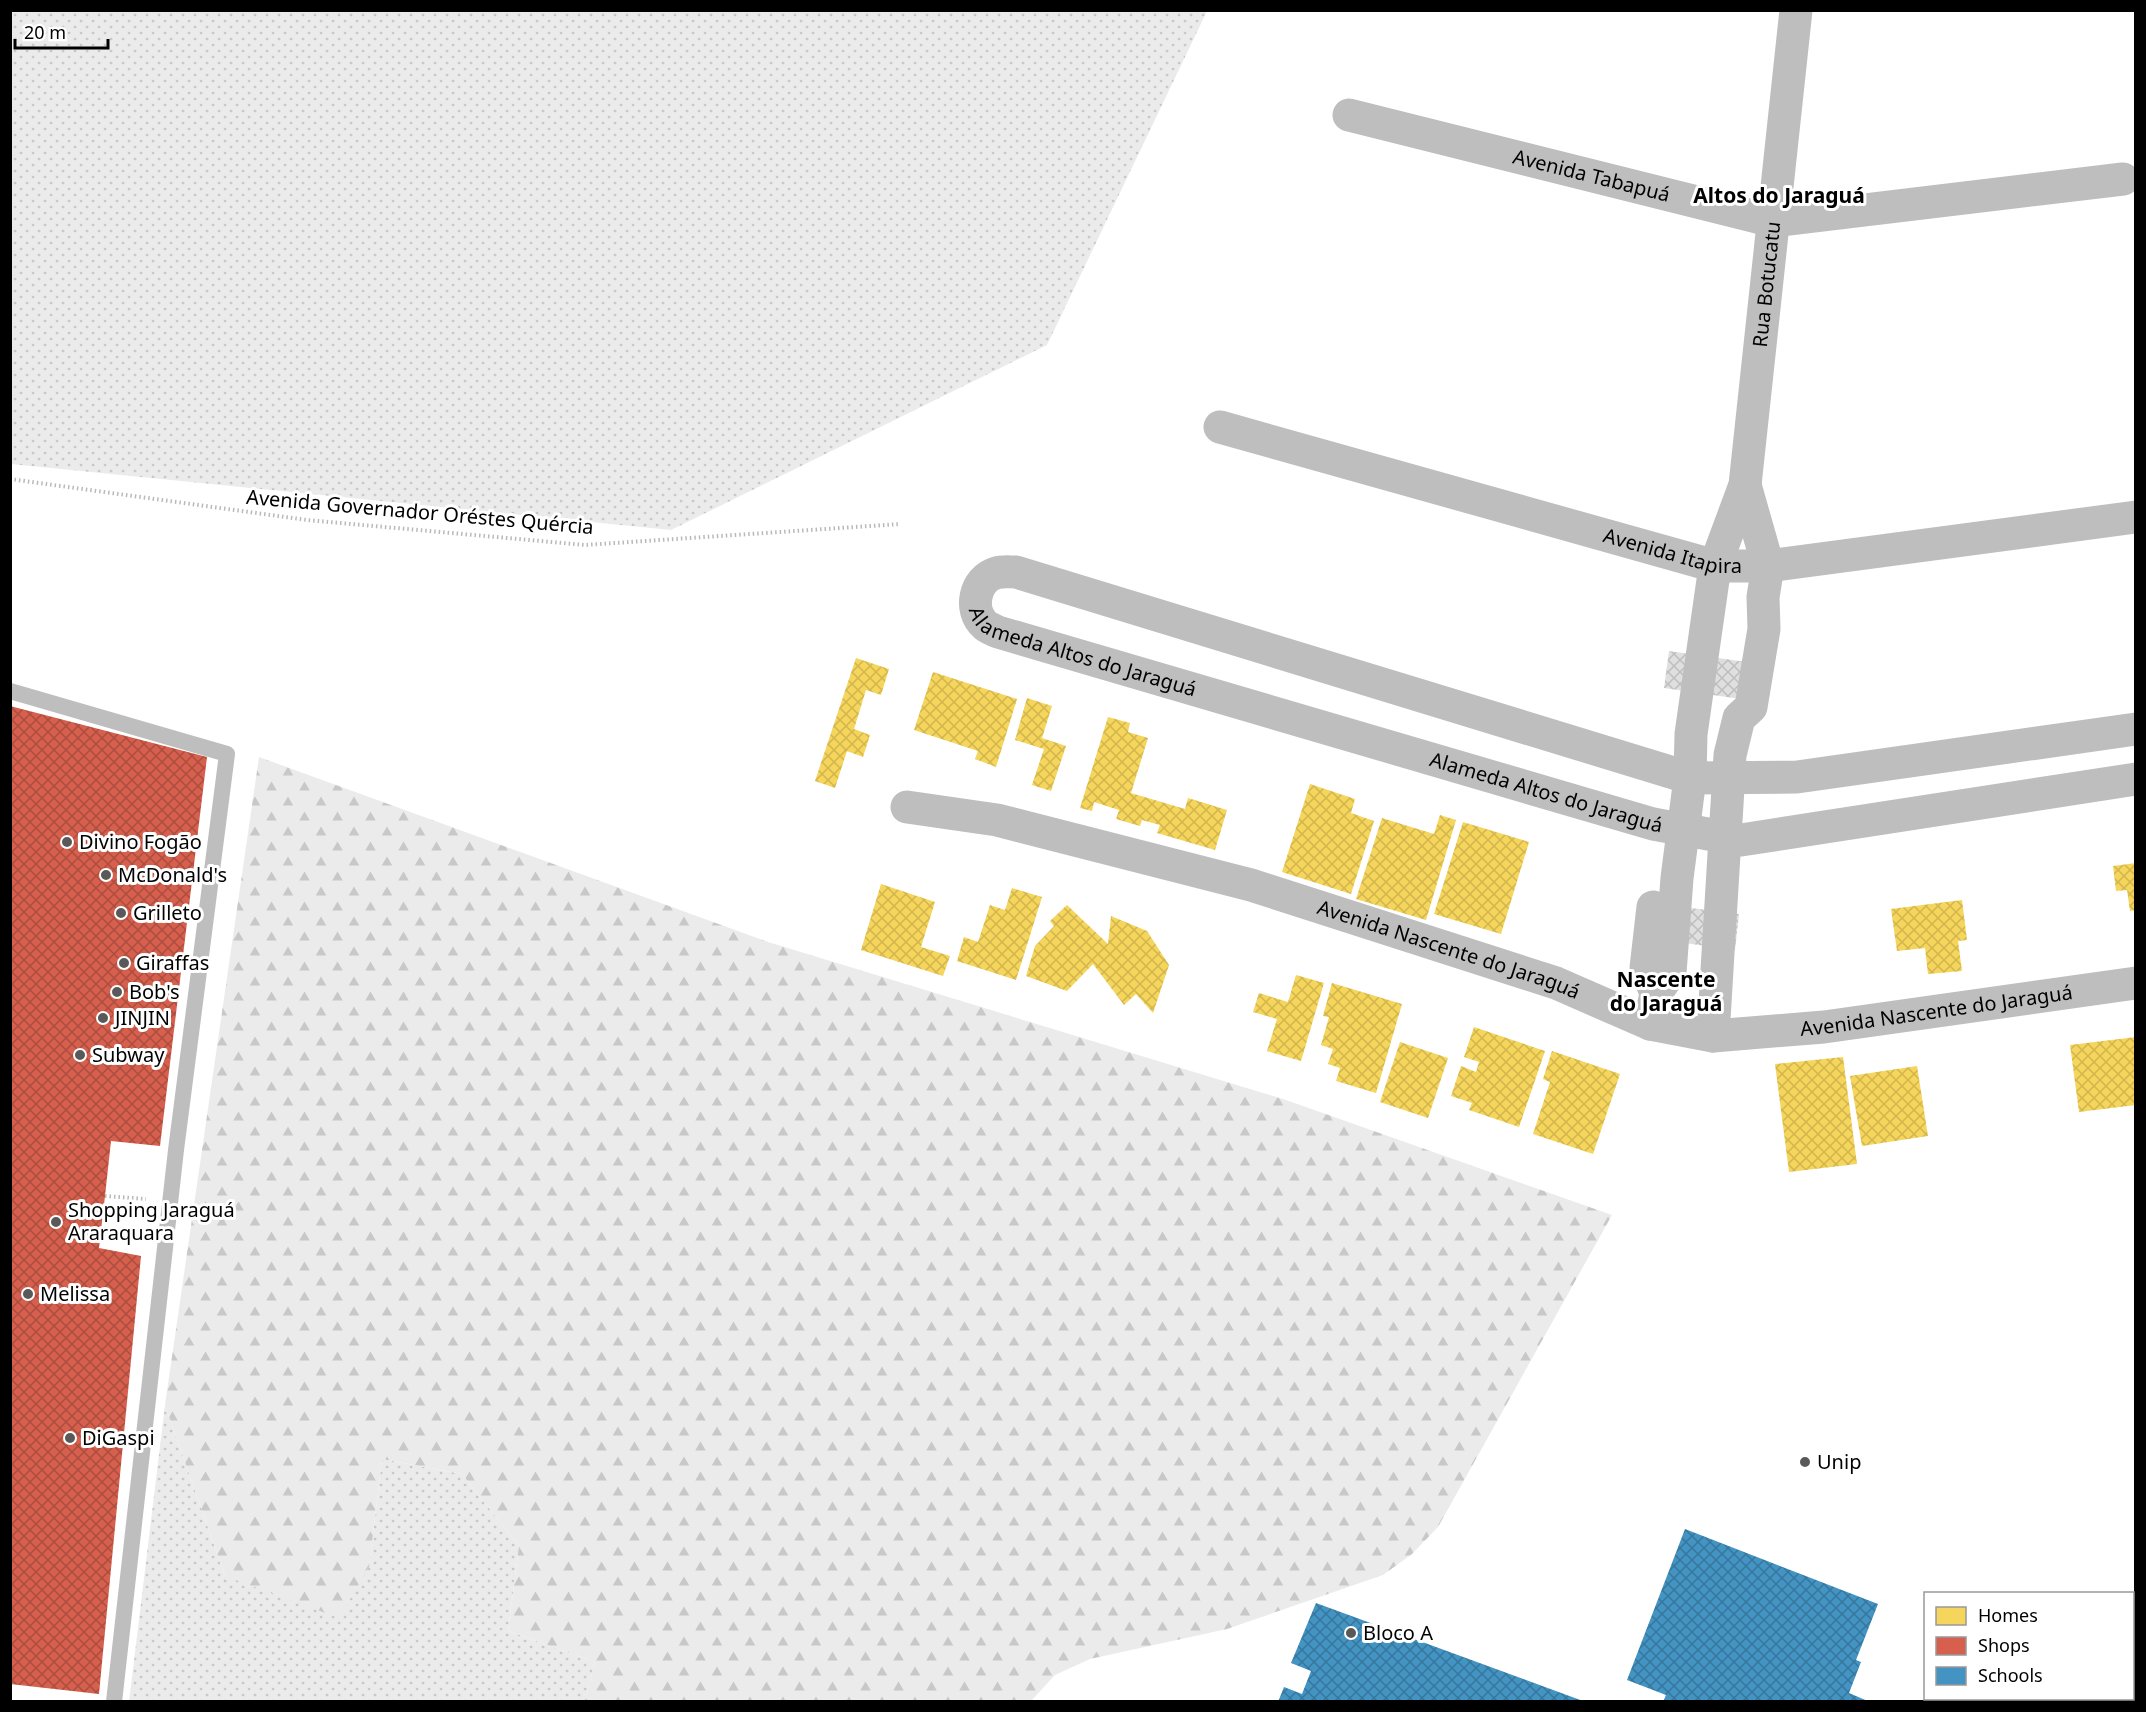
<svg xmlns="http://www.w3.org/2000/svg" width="2146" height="1712" font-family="'Noto Sans',sans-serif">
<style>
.grass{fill:url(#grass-dots)}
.forest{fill:url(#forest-firs)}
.homes{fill:url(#homes-cross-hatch)}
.shops{fill:url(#shops-cross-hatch)}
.schools{fill:url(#schools-cross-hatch)}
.building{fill:url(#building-cross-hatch)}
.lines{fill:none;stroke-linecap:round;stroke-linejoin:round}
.path{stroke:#b9b9b9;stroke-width:4;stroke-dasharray:1.5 3;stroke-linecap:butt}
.service{stroke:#bebebe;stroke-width:16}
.minor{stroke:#bebebe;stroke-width:33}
.tertiary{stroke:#bebebe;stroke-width:33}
.poi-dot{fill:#595959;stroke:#fff;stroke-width:2}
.labels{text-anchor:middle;stroke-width:6;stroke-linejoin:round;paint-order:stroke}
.street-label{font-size:20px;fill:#000;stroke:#fff}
.poi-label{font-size:20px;fill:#000;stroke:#fff;text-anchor:start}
.neighbourhood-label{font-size:21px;font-weight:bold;fill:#000;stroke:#fff}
</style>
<defs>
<pattern id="grass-dots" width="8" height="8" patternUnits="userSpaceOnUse" patternTransform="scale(1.5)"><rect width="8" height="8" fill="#ebebeb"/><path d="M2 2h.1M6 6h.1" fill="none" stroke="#c8c8c8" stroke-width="1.8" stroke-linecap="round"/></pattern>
<pattern id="forest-firs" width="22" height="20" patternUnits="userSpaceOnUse" patternTransform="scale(1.5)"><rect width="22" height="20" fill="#ebebeb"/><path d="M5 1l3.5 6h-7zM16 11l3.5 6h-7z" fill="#c8c8c8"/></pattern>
<pattern id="homes-cross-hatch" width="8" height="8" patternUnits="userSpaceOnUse" patternTransform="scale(1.5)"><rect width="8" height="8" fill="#f6d55c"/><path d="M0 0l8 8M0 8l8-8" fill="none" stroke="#d1b54e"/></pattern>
<pattern id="shops-cross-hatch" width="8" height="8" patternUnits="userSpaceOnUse" patternTransform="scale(1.5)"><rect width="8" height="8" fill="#d6604d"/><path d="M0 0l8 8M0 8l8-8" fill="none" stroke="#ab4d3e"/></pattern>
<pattern id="schools-cross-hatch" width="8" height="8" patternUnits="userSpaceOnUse" patternTransform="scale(1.5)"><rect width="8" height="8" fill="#4393c3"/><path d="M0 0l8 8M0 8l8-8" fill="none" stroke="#36769c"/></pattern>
<pattern id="building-cross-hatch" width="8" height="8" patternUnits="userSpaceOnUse" patternTransform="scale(1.5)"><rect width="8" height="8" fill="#dfdfdf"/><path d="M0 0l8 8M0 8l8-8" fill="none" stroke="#bebebe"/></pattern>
</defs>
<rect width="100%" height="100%" fill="#fff"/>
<g class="grass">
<polygon points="10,11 11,10 1207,11 1047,345 671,530 11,464"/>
<polygon points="165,1405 225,1576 369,1567 382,1459 462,1474 519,1546 508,1631 595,1662 585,1701 129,1702"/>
</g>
<polygon class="forest" points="259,757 768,942 1286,1100 1612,1215 1438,1527 1412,1554 1383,1575 1227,1629 1090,1659 1055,1675 1031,1701 585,1701 595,1662 508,1631 519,1546 462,1474 382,1459 369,1567 339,1618 225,1576 165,1405"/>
<g class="homes">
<polygon points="856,658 889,669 881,695 866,690 854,729 870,735 863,757 847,751 835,788 815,781"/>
<polygon points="933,672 1017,699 996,767 975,759 978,751 914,730"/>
<polygon points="1027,698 1052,706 1042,738 1066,746 1051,791 1032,785 1044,749 1015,740"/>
<polygon points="1108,717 1130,723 1128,732 1148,738 1131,793 1185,809 1188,798 1227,810 1215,850 1157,833 1160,825 1142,820 1140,826 1116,819 1119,810 1094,802 1092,811 1080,808"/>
<polygon points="1310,784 1355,799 1351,813 1374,821 1351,894 1282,872"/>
<polygon points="1440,815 1456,820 1426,920 1356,899 1382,818 1434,834"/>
<polygon points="1463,822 1529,842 1501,934 1434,914"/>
<polygon points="2136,863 2136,910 2130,911 2127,890 2116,891 2113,866"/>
<polygon points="881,884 935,902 921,947 950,956 943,976 861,950"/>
<polygon points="1012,888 1042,897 1016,980 957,961 964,937 978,942 990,905 1005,910"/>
<polygon points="1962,900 1967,940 1958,941 1962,971 1928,974 1925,948 1897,951 1891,909"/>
<polygon points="1067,905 1108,944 1111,916 1147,931 1169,965 1153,1013 1136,994 1124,1005 1093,964 1067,991 1026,976 1035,946 1054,926 1050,921"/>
<polygon points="1296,975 1324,983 1301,1061 1267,1051 1277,1019 1253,1012 1259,993 1288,1002"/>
<polygon points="1332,983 1402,1004 1376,1093 1336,1081 1340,1068 1328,1064 1333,1049 1321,1045 1329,1017 1323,1016"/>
<polygon points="1474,1027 1545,1051 1519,1127 1469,1110 1472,1103 1451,1096 1461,1066 1476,1072 1479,1062 1464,1057"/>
<polygon points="2136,1037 2136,1105 2079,1112 2070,1045"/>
<polygon points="1400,1042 1448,1058 1428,1118 1380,1102"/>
<polygon points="1552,1051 1620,1074 1593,1154 1533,1134 1550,1082 1543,1079"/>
<polygon points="1843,1057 1857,1164 1789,1172 1775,1064"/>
<polygon points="1917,1066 1928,1136 1862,1146 1850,1076"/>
</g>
<polygon class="shops" points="10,706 207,757 160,1146 111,1141 105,1196 99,1248 141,1256 99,1694 10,1684"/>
<g class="schools">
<polygon points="1685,1529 1878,1604 1856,1660 1861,1662 1849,1693 1870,1702 1663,1702 1666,1695 1627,1680"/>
<polygon points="1316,1603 1583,1701 1583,1702 1278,1702 1284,1687 1302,1694 1311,1671 1291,1663"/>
</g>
<g class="building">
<polygon points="1669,651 1767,665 1762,702 1664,688"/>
<polygon points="1667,905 1739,914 1735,950 1663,940"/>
</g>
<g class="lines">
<g class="path">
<polyline points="10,479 307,520 585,545 900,524"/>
<polyline points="105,1196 146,1199"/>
</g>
<polyline class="service" points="10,691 227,754 176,1150 114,1702"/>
<g class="minor">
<path id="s1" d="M1349,115l424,106 350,-42"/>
<path id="s2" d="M1220,427l495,139h53l368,-49"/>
<path id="s3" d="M907,807l90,13 254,65 305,98 94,41 63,12 111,-9 312,-44"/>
<polyline points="1653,907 1646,968 1656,993"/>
<path id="s4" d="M1650,1024l6,-31 14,-20 7,-95 13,-100 1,-44 24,-168 30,-81 51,-475"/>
<polyline points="1713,1036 1730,755 1739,718 1751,707 1764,629 1763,597 1768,566 1745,485"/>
</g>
<path class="tertiary" id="s5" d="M2136,729l-339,48 -107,1 -674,-206c-7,0 -13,-1 -20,1 -21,6 -28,37 -11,52 3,3 9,5 13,7l655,192 88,16 395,-61"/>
</g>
<g class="poi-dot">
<circle cx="67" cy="842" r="6"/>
<circle cx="106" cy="875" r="6"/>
<circle cx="121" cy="913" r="6"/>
<circle cx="124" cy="963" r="6"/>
<circle cx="117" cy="992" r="6"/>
<circle cx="103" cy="1018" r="6"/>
<circle cx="80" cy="1055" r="6"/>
<circle cx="56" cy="1222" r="6"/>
<circle cx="28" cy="1294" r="6"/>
<circle cx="70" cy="1438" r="6"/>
<circle cx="1805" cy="1462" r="6"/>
<circle cx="1351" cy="1633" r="6"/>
</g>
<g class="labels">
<g class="street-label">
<text dy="7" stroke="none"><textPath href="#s1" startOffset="250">Avenida Tabapuá</textPath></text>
<text dy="7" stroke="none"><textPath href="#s4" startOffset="754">Rua Botucatu</textPath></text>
<text transform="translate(420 512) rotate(5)" y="7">Avenida Governador Oréstes Quércia</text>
<text dy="7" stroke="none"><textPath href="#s2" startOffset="470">Avenida Itapira</textPath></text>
<text dy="7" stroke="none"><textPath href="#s5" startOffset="1338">Alameda Altos do Jaraguá</textPath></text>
<text dy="7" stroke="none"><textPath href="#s5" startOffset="1824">Alameda Altos do Jaraguá</textPath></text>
<text dy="7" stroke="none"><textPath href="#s3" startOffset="561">Avenida Nascente do Jaraguá</textPath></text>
<text dy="7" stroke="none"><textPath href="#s3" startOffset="1065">Avenida Nascente do Jaraguá</textPath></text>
</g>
<g class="poi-label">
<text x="79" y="849">Divino Fogão</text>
<text x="118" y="882">McDonald's</text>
<text x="133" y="920">Grilleto</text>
<text x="136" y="970">Giraffas</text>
<text x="129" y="999">Bob's</text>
<text x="115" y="1025">JINJIN</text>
<text x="92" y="1062">Subway</text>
<text x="68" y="1217">Shopping Jaraguá<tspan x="68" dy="23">Araraquara</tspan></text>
<text x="40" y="1301">Melissa</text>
<text x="82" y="1445">DiGaspi</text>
<text x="1817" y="1469">Unip</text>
<text x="1363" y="1640">Bloco A</text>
</g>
<g class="neighbourhood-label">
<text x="1779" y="203">Altos do Jaraguá</text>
<text x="1666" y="987">Nascente<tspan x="1666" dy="24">do Jaraguá</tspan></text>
</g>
</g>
<rect width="2146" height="1712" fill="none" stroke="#000000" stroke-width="24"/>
<rect x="1924" y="1592" width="210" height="108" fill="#ffffff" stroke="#999999" stroke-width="1.5"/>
<rect x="1936" y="1607" width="30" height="18" fill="#f6d55c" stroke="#999999" stroke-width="1.5"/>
<text x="1978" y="1622" font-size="18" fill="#000000">Homes</text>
<rect x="1936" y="1637" width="30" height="18" fill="#d6604d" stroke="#999999" stroke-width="1.5"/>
<text x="1978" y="1652" font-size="18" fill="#000000">Shops</text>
<rect x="1936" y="1667" width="30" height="18" fill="#4393c3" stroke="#999999" stroke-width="1.5"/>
<text x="1978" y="1682" font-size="18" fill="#000000">Schools</text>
<path d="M15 39v9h93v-9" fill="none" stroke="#000000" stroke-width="3"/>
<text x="24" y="39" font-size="18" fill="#000000" stroke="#ffffff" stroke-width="4.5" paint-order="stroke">20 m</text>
</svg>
